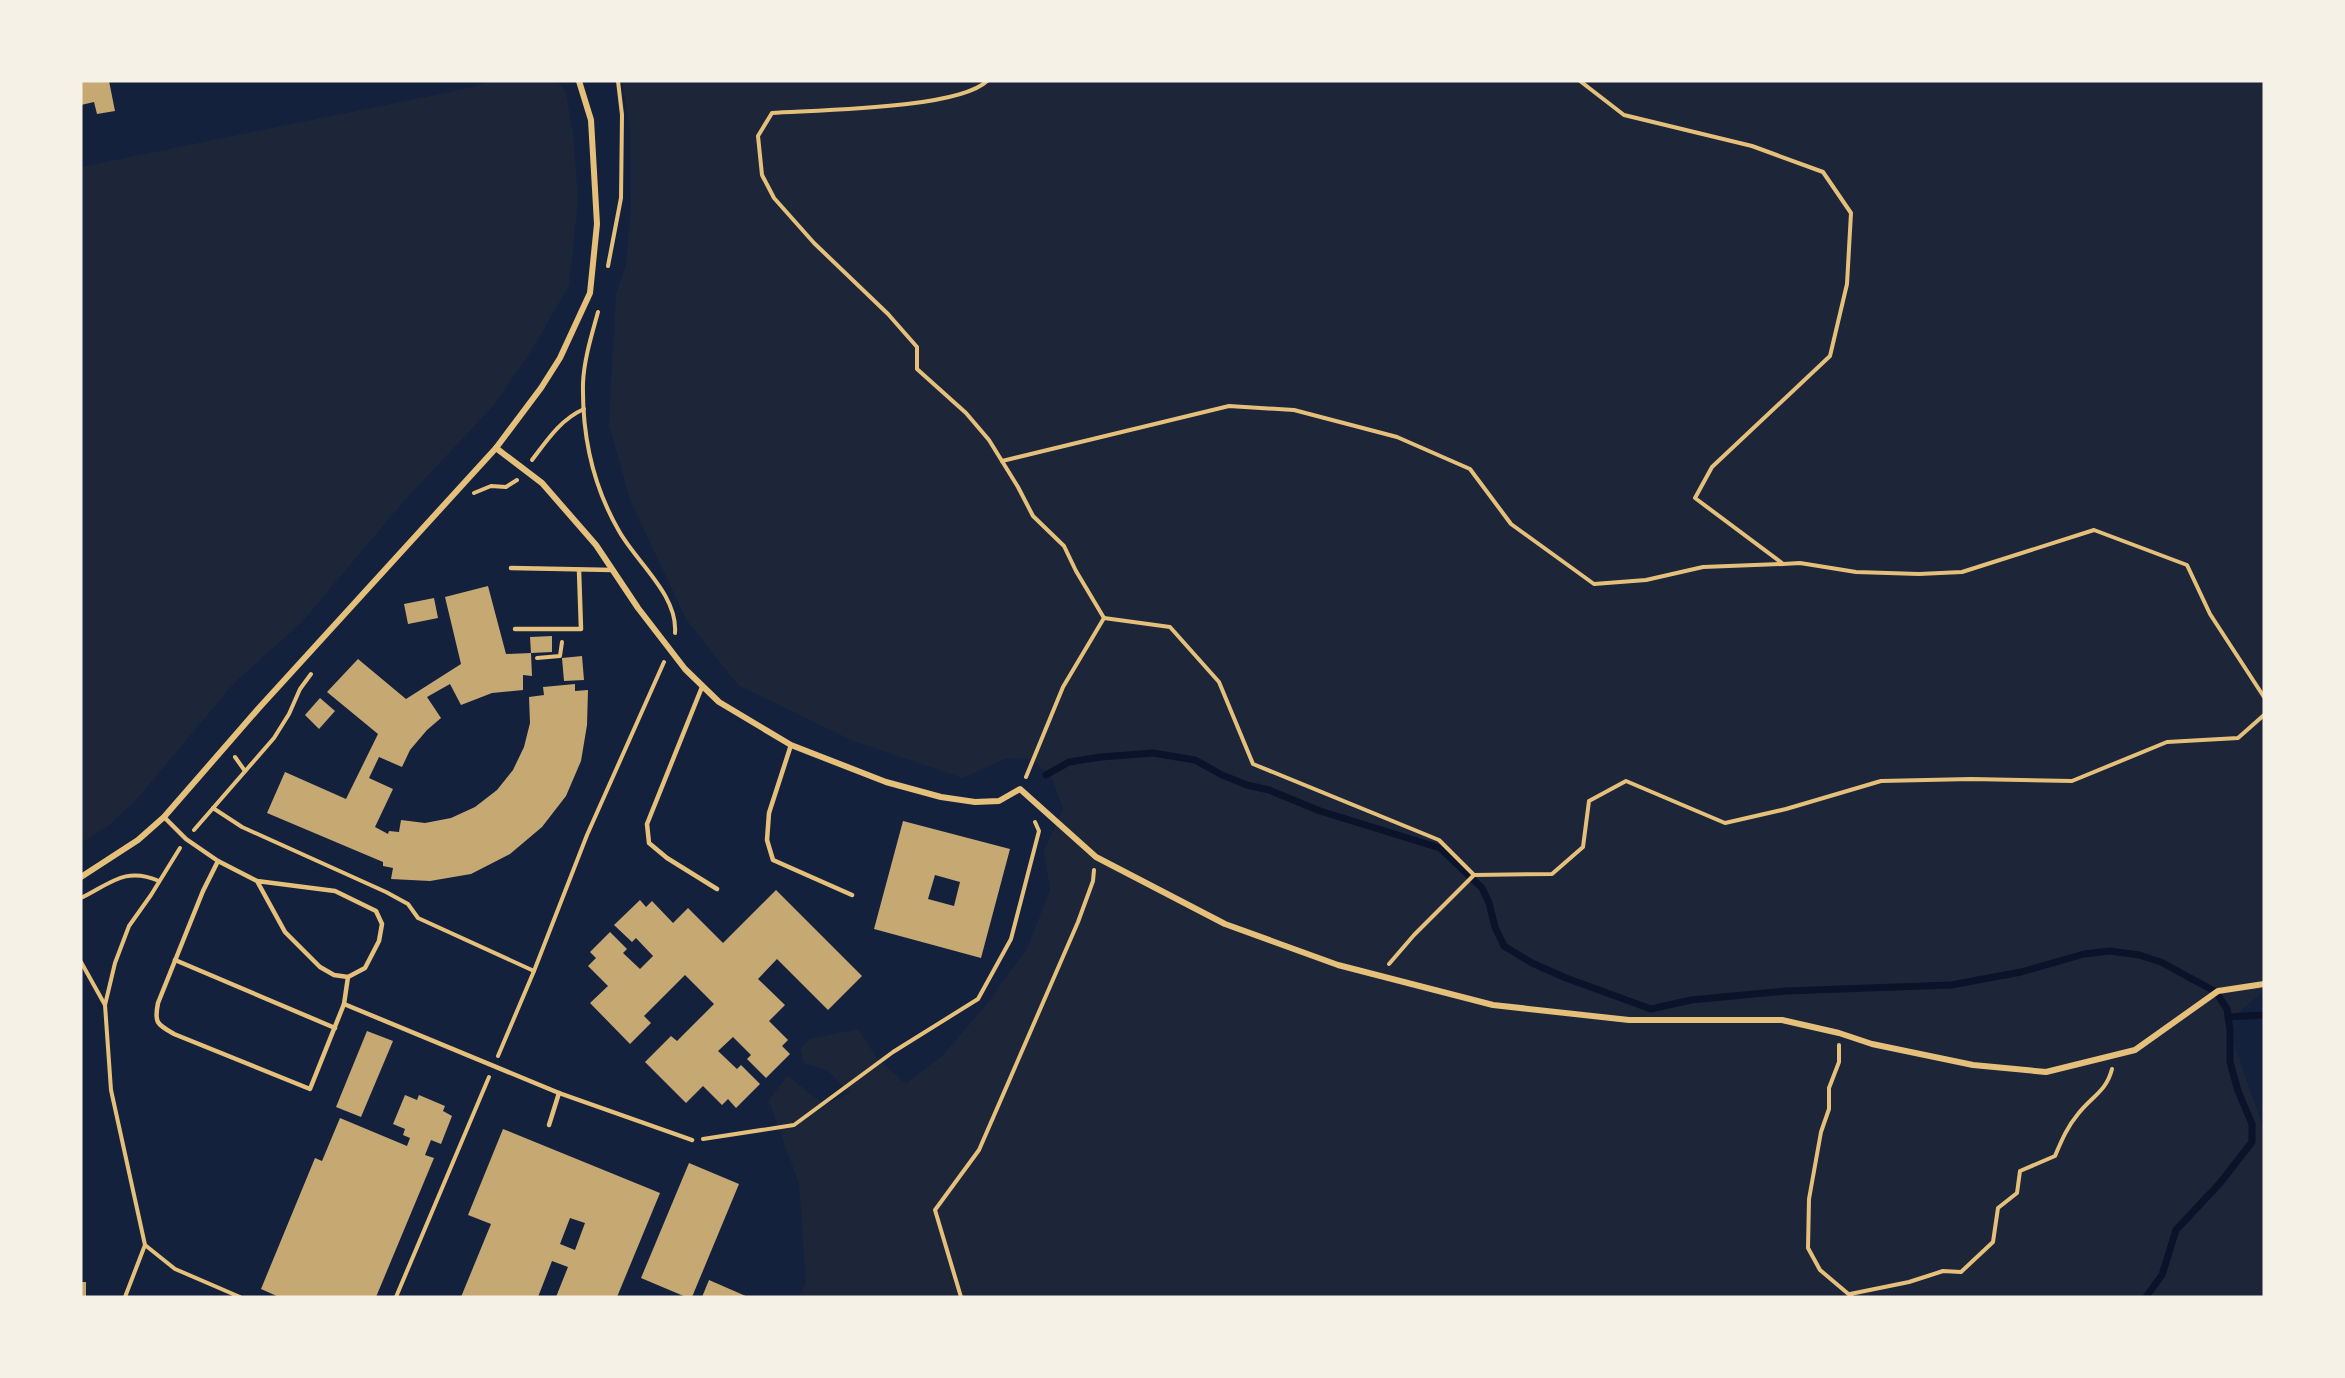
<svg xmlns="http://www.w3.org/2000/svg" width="2345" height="1378" font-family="'DM Sans',sans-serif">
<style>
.green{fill:#1d2539}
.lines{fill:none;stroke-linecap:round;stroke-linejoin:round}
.stream{stroke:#0b132b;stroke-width:7}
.building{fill:#c6a872;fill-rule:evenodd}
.path{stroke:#e5c07b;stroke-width:4}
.service{stroke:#e5c07b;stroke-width:4.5}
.minor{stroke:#e5c07b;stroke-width:6}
</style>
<rect width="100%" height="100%" fill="#14213d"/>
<g class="green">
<polygon points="492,81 557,81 566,92 574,141 578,200 569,286 528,356 493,406 403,502 302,622 235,682 136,800 108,826 81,843 81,167 464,89"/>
<polygon points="622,81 2264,81 2264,990 2227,1023 2264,1130 2264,1297 798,1297 806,1283 799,1184 769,1101 787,1075 824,1105 850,1093 827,1070 804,1063 800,1049 809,1039 858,1029 877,1058 906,1084 944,1054 986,1005 1027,949 1050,890 1044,851 1063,809 1052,778 1032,759 1007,758 963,778 853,741 738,685 686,619 630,500 609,424 616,294 626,265 631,205 630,128"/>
</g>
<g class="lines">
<g class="stream">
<polyline points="1046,775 1069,762 1101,757 1153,753 1195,760 1222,775 1247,785 1269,790 1320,811 1440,848 1482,888 1489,903 1495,927 1504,946 1532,963 1566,978 1651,1009 1691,1000 1786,991 1951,985 2021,972 2084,954 2110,951 2139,955 2161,962 2216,992 2227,1009 2230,1030 2230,1062 2238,1091 2252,1124 2252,1142 2220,1183 2176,1230 2162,1275 2146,1297"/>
<polyline points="2228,1017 2264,1015"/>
</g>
</g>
<g class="building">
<polygon points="81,81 109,81 115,111 97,114 94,102 81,105"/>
<polygon points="488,586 506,654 531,653 532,676 523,675 523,690 492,693 461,705 450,684 427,697 441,718 427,730 410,750 402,767 379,757 369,778 393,789 375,827 388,834 389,831 399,832 401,820 425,823 451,818 475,807 497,790 513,770 524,747 530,723 529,697 544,695 543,687 575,684 575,691 588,690 587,725 581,761 566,796 542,827 510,854 471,874 430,881 391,879 393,868 383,866 383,862 267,813 285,772 346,799 378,734 327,692 358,659 406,699 461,664 445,597"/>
<polygon points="434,598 438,618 408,624 404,604"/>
<polygon points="552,636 552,652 531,653 530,637"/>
<polygon points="582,656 584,680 564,681 562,658"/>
<polygon points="320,698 335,711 319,729 305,715"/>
<path d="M903,821l107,28 -29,109 -107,-29zM935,875l25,7 -6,24 -26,-7z"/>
<polygon points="776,890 862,976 828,1010 777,959 758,979 785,1005 769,1021 788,1040 782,1046 790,1054 766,1078 747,1059 751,1055 733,1037 718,1051 737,1069 741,1065 760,1084 736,1108 728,1099 722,1105 703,1086 686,1103 645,1062 671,1036 677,1041 714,1004 685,975 644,1016 651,1023 630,1044 590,1003 608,986 588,966 596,958 590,952 610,932 627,949 623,953 640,969 653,956 636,938 632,942 614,925 640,900 646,907 652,901 673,923 688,908 723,943"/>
<polygon points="367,1031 393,1041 361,1117 336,1107"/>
<polygon points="405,1095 417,1100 419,1095 445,1106 443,1111 452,1116 441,1144 431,1140 425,1155 434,1158 376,1297 279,1297 261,1289 315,1158 322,1161 340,1118 407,1146 410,1138 403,1135 405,1129 393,1124"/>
<path d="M503,1129l157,64 -43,104h-61l12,-30 -16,-6 -14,36h-77l30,-73 -23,-9zM570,1218l15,5 -10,27 -15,-6z"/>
<polygon points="689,1163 739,1184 692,1297 686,1297 641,1278"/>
<polygon points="709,1280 748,1297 702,1297"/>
<rect x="81" y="1282" width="5" height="15"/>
</g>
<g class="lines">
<g class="path">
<path d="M987,81c-29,28 -170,29 -215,32l-14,23 4,39 12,23 40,45 74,71 29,33v22l49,44 23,27 29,47 15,29 31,30 12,25 28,47 -41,69 -37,90"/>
<polyline points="1580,81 1624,115 1752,146 1823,172 1851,213 1847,284 1830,356 1712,467 1695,498 1782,563"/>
<polyline points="608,266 621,198 622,115 618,81"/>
<path d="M598,312c-6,22 -14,47 -15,71 -1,52 10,103 36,148 18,32 59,64 56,102"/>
<path d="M532,460c15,-20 29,-41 52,-51"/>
<polyline points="1002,461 1229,406 1294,410 1397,437 1470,469 1511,524 1594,584 1646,580 1703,567 1783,564 1800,563 1856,572 1919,574 1962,572 2094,530 2187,565 2210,614 2264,697"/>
<polyline points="474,493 491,486 506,487 517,480"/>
<polyline points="1104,618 1170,627 1219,682 1253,764 1439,840 1474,875"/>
<polyline points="537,658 560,656 562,642"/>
<polyline points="235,757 245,771"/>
<polyline points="213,808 242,827 386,892 408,904 418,918 534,971"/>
<polyline points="194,830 274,738 289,714 300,689 311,674"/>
<path d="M81,898c29,-14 44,-32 78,-17"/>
<polyline points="81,962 105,1005 111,1090 145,1245 175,1269 240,1297"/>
<polyline points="1389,964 1414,935 1474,875 1552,874 1583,847 1589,801 1626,781 1725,823 1786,809 1881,781 1971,779 2072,781 2167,742 2238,738 2264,715"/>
<polyline points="105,1005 115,963 129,926 151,895 180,848"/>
<polyline points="1839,1045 1839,1062 1829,1088 1829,1109 1821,1132 1809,1199 1808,1248 1820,1270 1852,1297"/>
<polyline points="498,1056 534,971 587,835 664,662"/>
<polyline points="703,1139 794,1125 893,1052 978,999 1011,939 1039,831 1035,822"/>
<path d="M1850,1294l59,-12 34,-11 18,1 32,-30 5,-34 19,-15 3,-22 35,-15c6,-14 12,-29 23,-42 14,-18 28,-22 34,-45"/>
<polyline points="125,1297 145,1245"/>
<polyline points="396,1297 489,1077"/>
<polyline points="961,1297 935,1210 979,1150 1078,922 1093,881 1094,870"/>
</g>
<g class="service">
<polyline points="511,568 613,570"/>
<polyline points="515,629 581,629 579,570"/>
<polyline points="702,687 647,824 649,843 667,858 717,889"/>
<polyline points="791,745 769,813 767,840 773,860 852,895"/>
<polyline points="164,817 186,839 218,861 257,881 285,932 320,967 334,975 348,977 365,968 379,941 382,924 376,911 335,891 257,881"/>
<path d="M218,861l-15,30 -45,112c-4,20 -1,21 16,31l136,55 34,-85 4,-27"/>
<polyline points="175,960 335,1028"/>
<polyline points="344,1004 559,1093 692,1140"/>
<polyline points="549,1125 559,1093"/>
</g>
<g class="minor">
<polyline points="496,448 542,483 596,545 638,608 685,669 719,702 791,745 886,782 941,797 975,802 999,801 1020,789 1096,857 1225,924 1338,965 1493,1005 1629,1020 1782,1020 1839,1033 1872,1044 1973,1065 2046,1072 2135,1050 2218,991 2264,984"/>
<polyline points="81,877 138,840 164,817 258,709 496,448 541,388 560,358 590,293 597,224 591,120 579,81"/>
</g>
</g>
<rect width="2345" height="1378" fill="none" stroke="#f6f1e7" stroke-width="165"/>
</svg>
